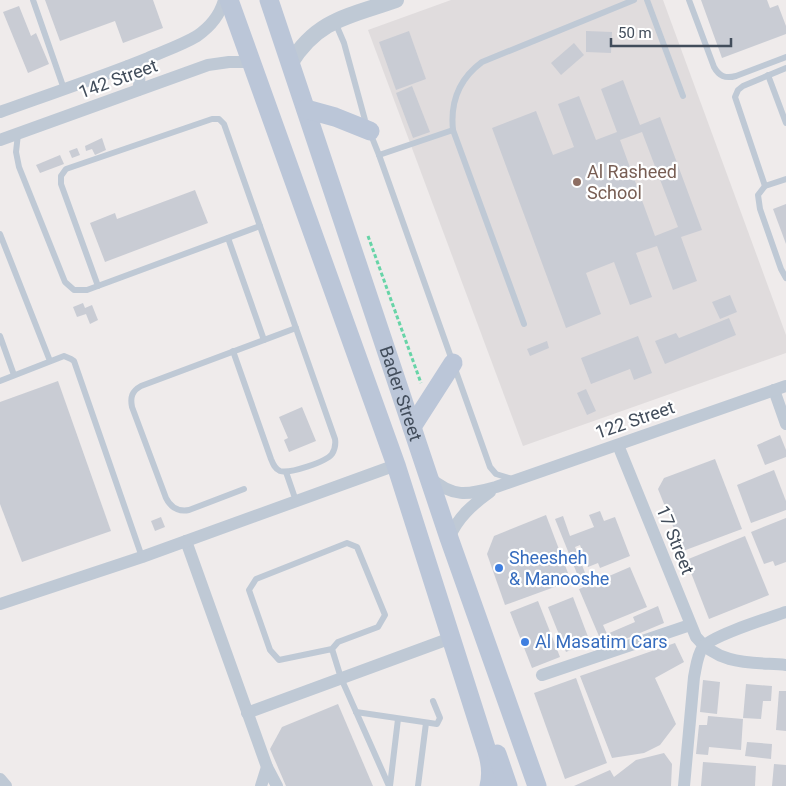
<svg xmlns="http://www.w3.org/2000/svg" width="786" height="786" font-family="Roboto,sans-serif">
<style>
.education{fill:#e0dcdd}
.building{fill:#c9ccd4;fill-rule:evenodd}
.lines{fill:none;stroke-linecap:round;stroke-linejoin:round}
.path{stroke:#67d4a7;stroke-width:3;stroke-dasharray:4 2.5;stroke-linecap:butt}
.service{stroke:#bfc9d5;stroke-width:6}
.minor{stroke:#bfc9d5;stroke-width:12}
.tertiary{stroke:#bfc9d5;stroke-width:16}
.secondary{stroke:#bbc6d8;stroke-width:19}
.education-dot{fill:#8d6e63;stroke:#fff;stroke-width:2}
.shop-dot{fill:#3f7fe0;stroke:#fff;stroke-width:2}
.labels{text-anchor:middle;stroke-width:4.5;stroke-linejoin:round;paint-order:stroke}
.street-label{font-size:18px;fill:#424d5b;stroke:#fff}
.education-label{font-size:18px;fill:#785e54;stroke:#fff;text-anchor:start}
.shop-label{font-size:18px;fill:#366cbe;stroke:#fff;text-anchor:start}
</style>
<rect width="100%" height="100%" fill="#efebeb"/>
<polygon class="education" points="451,0 663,0 786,335 786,353 523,446 368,30"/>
<g class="building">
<polygon points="45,0 153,0 163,28 123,43 115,21 60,41"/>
<polygon points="701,0 767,0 770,8 778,5 786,26 786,34 722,58"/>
<polygon points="19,6 31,36 36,33 49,64 28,73 3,12"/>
<polygon points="409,31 426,79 396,90 379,42"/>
<polygon points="586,31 612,32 611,53 586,52"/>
<polygon points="574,43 584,55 561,75 551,63"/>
<path d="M623,80l17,45 20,-8 42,113 -21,7 16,44 -24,9 -16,-44 -21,7 16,44 -22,8 -16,-43 -28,11 15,41 -35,14 -74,-200 44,-17 17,44 21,-8 -16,-43 21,-8 17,44 21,-8 -16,-43zM642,132l36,95 -23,9 -35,-96z"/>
<polygon points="412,86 430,132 413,138 396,93"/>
<polygon points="102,138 106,150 95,155 92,149 86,151 85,146"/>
<polygon points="77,148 80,155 72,158 69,151"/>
<polygon points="60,155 64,164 40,173 36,165"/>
<polygon points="195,190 208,223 105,262 90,223 115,213 117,219"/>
<polygon points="786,204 786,244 773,209"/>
<polygon points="730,295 737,312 720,319 712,302"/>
<polygon points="83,303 85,308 92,305 98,320 90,324 86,314 77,317 73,307"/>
<polygon points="729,318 736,335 665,364 655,341 676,333 679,338"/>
<polygon points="638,336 652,373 634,380 630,369 591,384 581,358"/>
<polygon points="547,341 549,348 530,356 527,349"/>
<polygon points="58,381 111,531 22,562 0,504 0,402"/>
<polygon points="586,389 596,411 587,415 577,393"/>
<polygon points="302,407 316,441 289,452 284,440 288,438 279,417"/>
<polygon points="780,435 786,450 786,457 765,465 757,445"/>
<polygon points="715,459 742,529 683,551 658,489 664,478"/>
<polygon points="774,470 786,501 786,510 751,523 737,485"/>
<polygon points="600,511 604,521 615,517 630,556 600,568 598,563 588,567 580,545 575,547 589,583 582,586 555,519 563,516 570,536 594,527 589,515"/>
<polygon points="546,515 571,581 505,605 487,554 494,536"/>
<polygon points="161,517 165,527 155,531 151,521"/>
<polygon points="786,518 786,562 775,566 773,561 764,564 751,532"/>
<polygon points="745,536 769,595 709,619 686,560"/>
<polygon points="630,567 647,607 603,625 607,634 635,622 633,617 658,606 664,623 604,648 579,589"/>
<polygon points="573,597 590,642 566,652 548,607"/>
<polygon points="538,601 560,657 532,668 510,612"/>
<polygon points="675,643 684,662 655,678 676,724 660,745 644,753 612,758 580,676"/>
<polygon points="576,678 607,763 565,779 534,693"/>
<polygon points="703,680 720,682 717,714 700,712"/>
<polygon points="746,684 772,686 771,701 763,701 761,719 743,718"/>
<polygon points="779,691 786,691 786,731 776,730"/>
<polygon points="338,704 373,786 286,786 270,749 282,727"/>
<polygon points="708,716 743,719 741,750 709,747 708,755 696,754 699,725 707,725"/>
<polygon points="747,742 772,744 771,759 745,756"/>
<polygon points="664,753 672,764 671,786 574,786 610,770 614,777 636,760"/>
<polygon points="703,762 756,766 755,786 701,786"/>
<polygon points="774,764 786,765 786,786 772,786"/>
</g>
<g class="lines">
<polyline class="path" points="368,236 421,383"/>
<g class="service">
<polyline points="33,0 64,89"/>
<polyline points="647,0 683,96"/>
<path d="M689,0l25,67c5,9 11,12 22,9l50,-19"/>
<polyline points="335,22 344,43 365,120 379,155 490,467 496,474 512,479"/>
<polyline points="768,75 786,123"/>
<polyline points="18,134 16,152 19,167 65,282 74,290 87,290 260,226"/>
<polyline points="379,155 453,130"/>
<polyline points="786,179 765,186 758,195 760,209 781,269 786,278"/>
<polyline points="765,186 735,97 738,90 743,86 786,68"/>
<polyline points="0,234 50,361"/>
<polyline points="228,238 264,340"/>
<path d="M98,286l-37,-102v-8l5,-7 146,-50h7l5,5 111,315c1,6 0,10 -3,15 -6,8 -43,20 -52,17 -5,-2 -7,-7 -9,-12l-38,-108"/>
<path d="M524,324l-71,-194c-3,-29 6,-51 29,-68l152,-62"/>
<polyline points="0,336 14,375"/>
<polyline points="0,381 64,356 71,359 74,361 142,557"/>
<polyline points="286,472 296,501"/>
<path d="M244,489l-55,21c-11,2 -18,-2 -23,-12l-34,-91c-2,-10 0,-16 9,-21l155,-58"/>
<polyline points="332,649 279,660 270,650 249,590 256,579 347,543 357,547 385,615 378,627 338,642 332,649 341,678 389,786"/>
<polyline points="356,712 437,724 440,718 433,701"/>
<polyline points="390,786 398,719"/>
<polyline points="418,786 426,723"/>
</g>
<g class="minor">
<path d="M128,66c12,4 13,13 10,24"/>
<path d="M0,112c49,-18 99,-34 148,-54 16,-7 34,-13 49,-22 13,-9 23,-21 27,-36"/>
<polyline points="0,140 208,65 229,62 251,62"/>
<polyline points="774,390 786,424"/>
<path d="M618,445l78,192c23,29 57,25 90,28"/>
<path d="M429,477c24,21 38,18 67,10l290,-101"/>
<path d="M449,538c9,-21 23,-33 41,-46"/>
<polyline points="186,541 267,767 277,786"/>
<polyline points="0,604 142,557 396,465"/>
<polyline points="542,675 690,625"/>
<polyline points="247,713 451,638"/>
<polyline points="0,779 6,786"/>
<polyline points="261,786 267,767"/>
<path d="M684,786l10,-109c2,-9 3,-22 9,-30 10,-12 66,-29 83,-35"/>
</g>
<path class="tertiary" d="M290,64c27,-45 60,-48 106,-64"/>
<g class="secondary">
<path d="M229,0l167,465 91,286c4,13 5,23 2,35"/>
<path id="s1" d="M269,0l180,538 88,248"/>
<polyline points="306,109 335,117 370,131"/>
<polyline points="412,427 453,363"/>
<polyline points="497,754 508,786"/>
</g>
</g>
<circle class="education-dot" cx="577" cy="182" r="5"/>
<g class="shop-dot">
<circle cx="499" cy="568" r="5"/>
<circle cx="525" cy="642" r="5"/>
</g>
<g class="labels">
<g class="street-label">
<text transform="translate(118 79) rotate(-20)" y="6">142 Street</text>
<text dy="6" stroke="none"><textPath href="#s1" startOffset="415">Bader Street</textPath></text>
<text transform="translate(635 420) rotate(-19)" y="6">122 Street</text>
<text transform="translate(675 540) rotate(68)" y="6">17 Street</text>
</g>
<g class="education-label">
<text x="587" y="178">Al Rasheed<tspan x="587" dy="21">School</tspan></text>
</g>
<g class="shop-label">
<text x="509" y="564">Sheesheh<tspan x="509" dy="21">&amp; Manooshe</tspan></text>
<text x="535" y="648">Al Masatim Cars</text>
</g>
</g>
<path d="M611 38v8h120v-8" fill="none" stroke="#424d5b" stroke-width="2.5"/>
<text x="618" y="38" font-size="15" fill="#424d5b" stroke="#ffffff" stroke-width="4" paint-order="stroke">50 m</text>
</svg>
